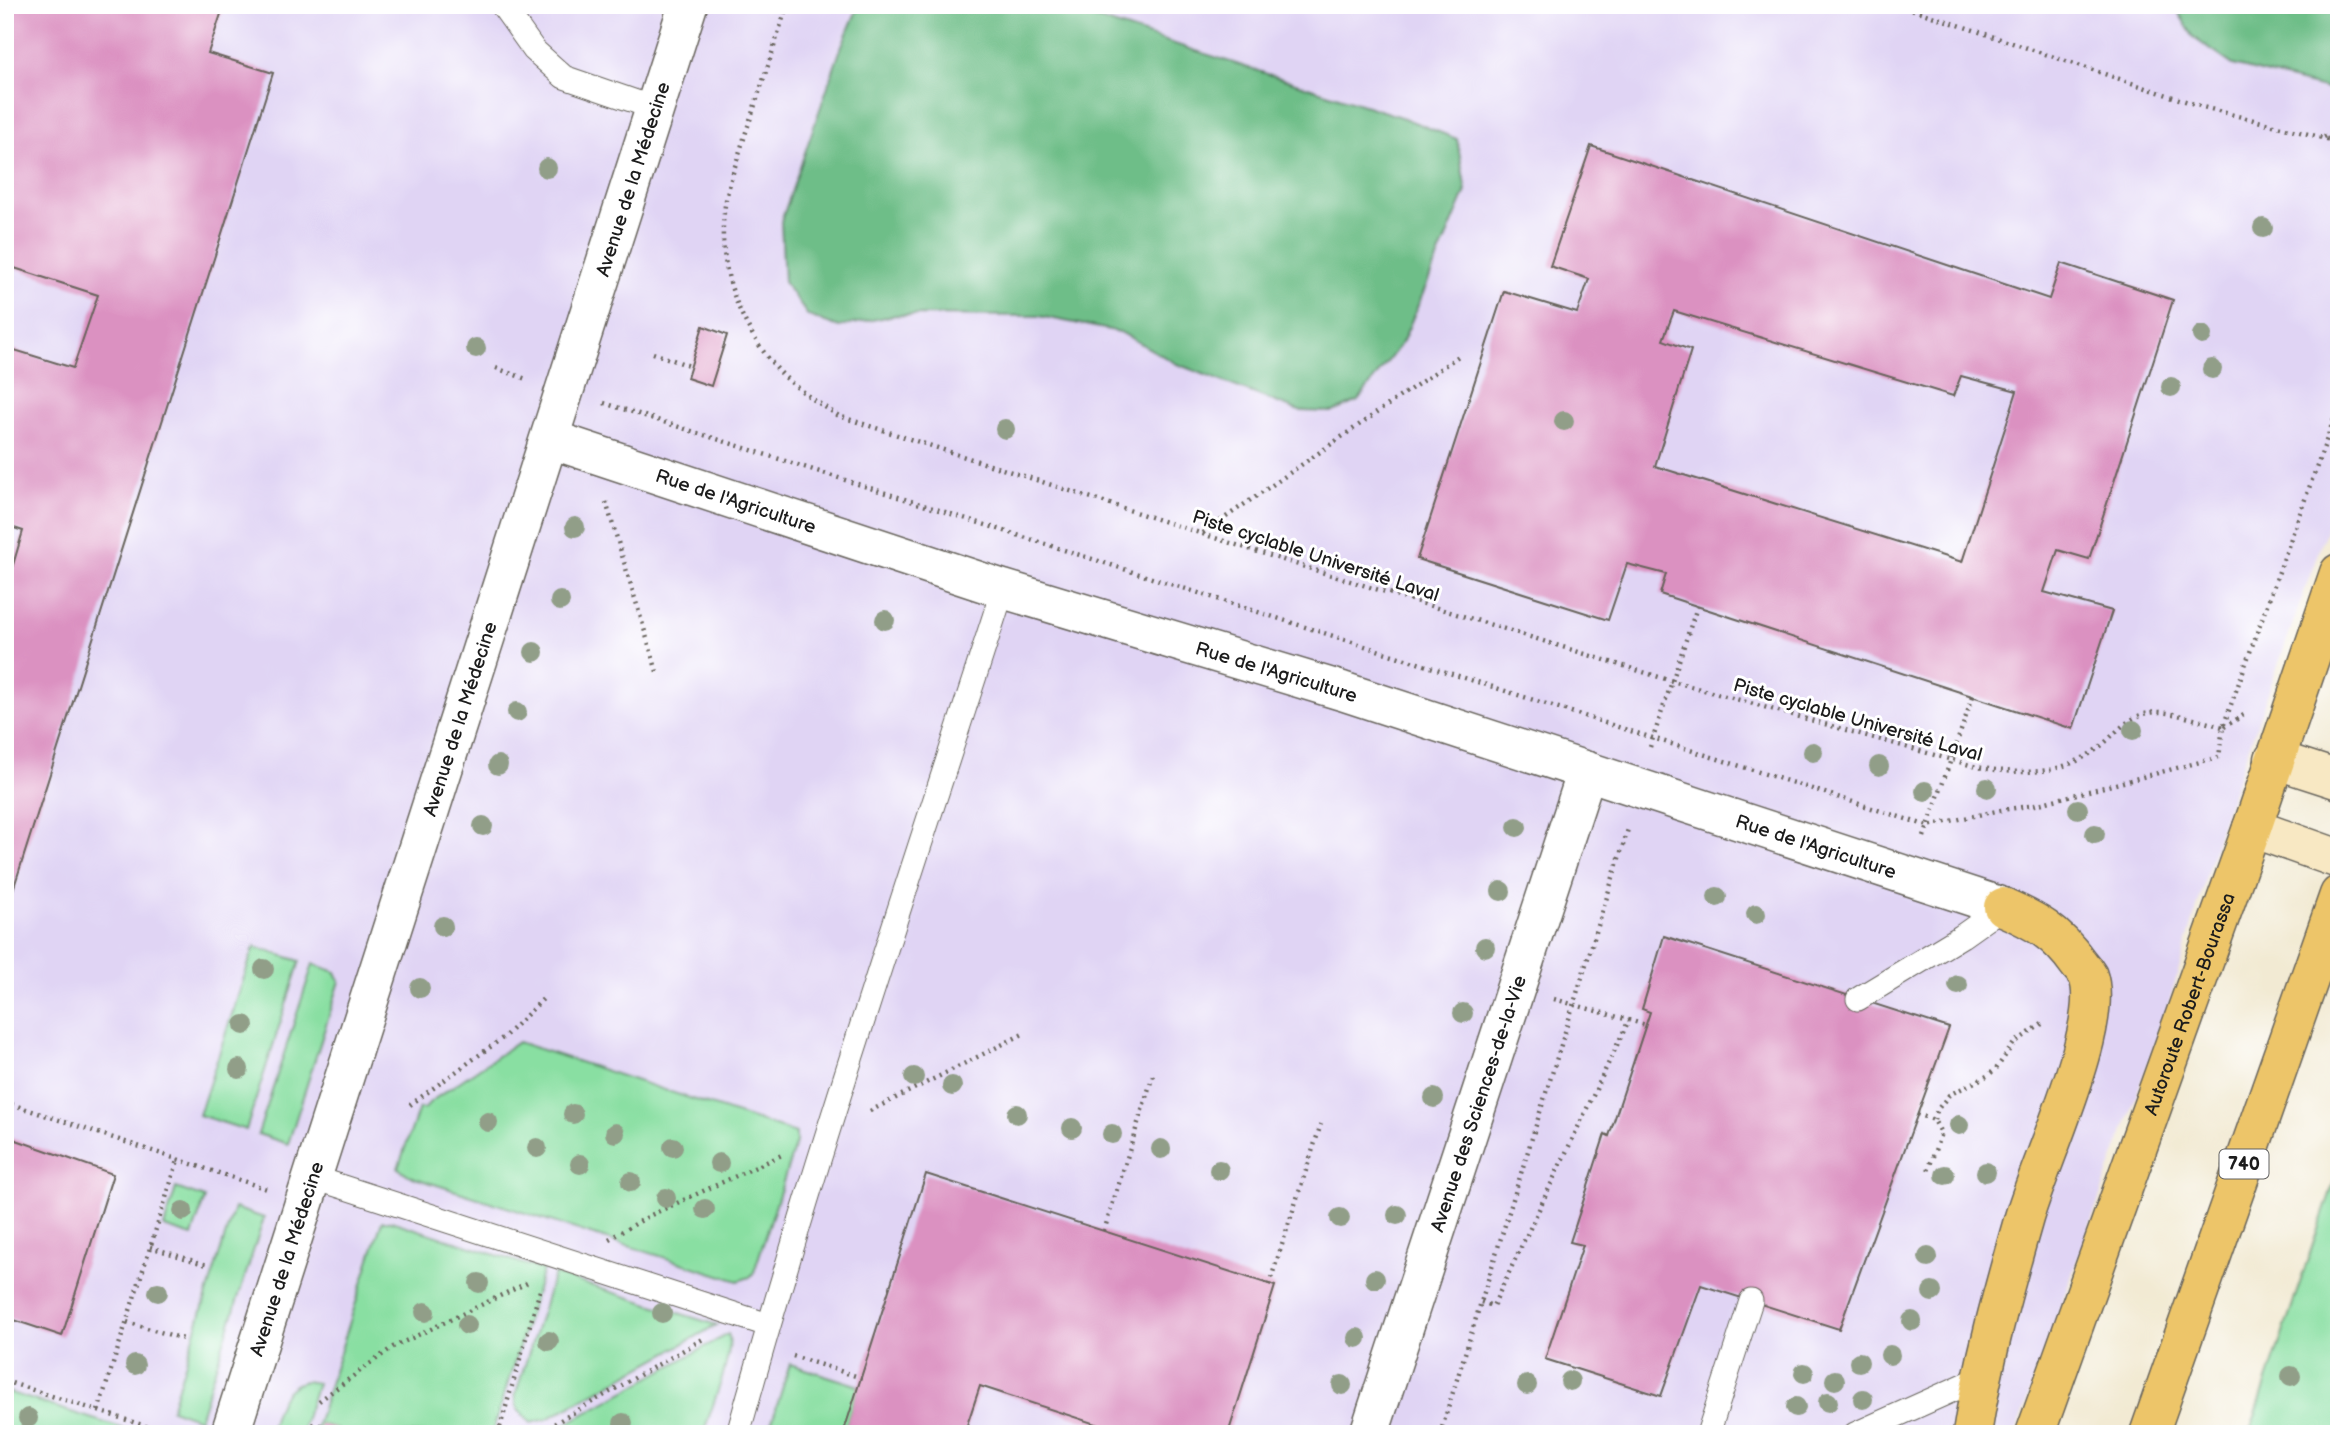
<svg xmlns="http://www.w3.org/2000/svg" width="2344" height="1439" font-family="'Balsamiq Sans',sans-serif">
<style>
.built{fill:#e0d4f4}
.green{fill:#89dfa2;stroke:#527e5f;stroke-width:2}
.forest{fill:#6ebe88;stroke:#456d52;stroke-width:2}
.building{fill:#db91c1;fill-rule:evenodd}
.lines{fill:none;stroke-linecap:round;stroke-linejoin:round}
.service-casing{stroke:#67645c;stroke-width:25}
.minor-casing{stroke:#67645c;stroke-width:41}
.secondary-casing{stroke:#67645c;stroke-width:41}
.trunk-casing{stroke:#67645c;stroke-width:41}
.path{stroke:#67645c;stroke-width:4.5;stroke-dasharray:2 5;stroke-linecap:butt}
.service{stroke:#fff;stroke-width:23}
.minor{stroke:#fff;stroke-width:38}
.secondary{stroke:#f8e8c3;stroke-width:38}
.trunk{stroke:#edc569;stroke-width:38}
.tree{fill:#919e88}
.labels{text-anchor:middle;stroke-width:6;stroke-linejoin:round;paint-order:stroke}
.shield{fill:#fff;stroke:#606060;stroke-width:2}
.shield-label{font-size:18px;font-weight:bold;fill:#1c1c1c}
.street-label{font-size:19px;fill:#1c1c1c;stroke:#fff}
</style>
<rect width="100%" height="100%" fill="#fff"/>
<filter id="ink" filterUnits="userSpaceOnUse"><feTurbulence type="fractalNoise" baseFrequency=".0143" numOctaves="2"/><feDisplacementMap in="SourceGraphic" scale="14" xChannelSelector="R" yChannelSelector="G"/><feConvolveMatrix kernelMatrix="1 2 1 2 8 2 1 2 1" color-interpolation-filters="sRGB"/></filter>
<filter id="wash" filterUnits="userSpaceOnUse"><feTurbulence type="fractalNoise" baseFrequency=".00686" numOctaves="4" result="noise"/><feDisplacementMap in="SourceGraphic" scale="28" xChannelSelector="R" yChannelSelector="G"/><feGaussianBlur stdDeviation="1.57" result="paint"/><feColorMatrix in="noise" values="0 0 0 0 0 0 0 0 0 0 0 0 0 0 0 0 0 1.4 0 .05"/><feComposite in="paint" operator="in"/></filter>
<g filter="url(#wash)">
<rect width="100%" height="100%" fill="#f2ead3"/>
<polygon class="built" points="5,5 2339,5 2339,494 2221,825 2168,1007 2015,1434 5,1434"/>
<g class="green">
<polygon points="254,947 300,961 246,1130 199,1115"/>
<polygon points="313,964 336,972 340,981 288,1144 258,1134"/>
<polygon points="518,1042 796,1133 796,1142 754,1272 750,1277 738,1281 412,1177 398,1168 419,1108 425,1109 430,1102"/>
<polygon points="2339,1167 2339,1434 2249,1434"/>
<polygon points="176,1188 205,1198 192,1236 164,1227"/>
<polygon points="234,1208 264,1218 199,1419 171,1409"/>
<polygon points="382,1221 391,1221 543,1270 492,1434 350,1434 321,1424 317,1434 314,1434"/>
<polygon points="554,1274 717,1325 547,1419 531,1423 517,1408 515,1396"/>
<path d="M728,1334c8,14 -19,81 -25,100h-155z"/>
<polygon points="790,1364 859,1386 843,1434 768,1434"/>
<path d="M305,1381l12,2 -16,51h-32c7,-23 10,-46 36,-53z"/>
<polygon points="5,1391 140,1434 5,1434"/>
</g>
<g class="forest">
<polygon points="859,5 1054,5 1401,117 1457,139 1466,191 1403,341 1358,401 1333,412 1299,411 1177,364 1120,332 1039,316 896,315 839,327 808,316 784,282 781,222 842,45"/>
<polygon points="2174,5 2339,5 2339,92 2233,65 2194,38"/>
</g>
<g id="blocks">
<g class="building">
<polygon points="5,5 224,5 208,53 273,73 6,912 5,592 23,531 5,525 5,347 73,368 98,295 5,265"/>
<path d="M1591,146l458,153 12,-36 112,37 -84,259 -31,-9 -14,42 68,19 -39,118 -413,-135 6,-20 -39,-10 -19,56 -191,-61 87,-268 73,22 12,-34 -39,-13zM1674,311l279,85 8,-20 56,15 -55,171 -307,-96 36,-116 -28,-10z"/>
<polygon points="703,326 727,335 711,386 687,378"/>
<polygon points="1664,936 1949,1028 1839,1329 1701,1285 1661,1396 1545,1359 1583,1245 1570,1242 1605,1134 1609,1136 1650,1012 1642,1009"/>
<polygon points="5,1136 113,1174 62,1336 5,1317"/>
<polygon points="926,1174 1275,1286 1228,1434 1112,1434 1114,1430 980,1386 964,1434 843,1434"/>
<polygon points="320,1424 348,1433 348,1434 317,1434"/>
</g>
</g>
</g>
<g filter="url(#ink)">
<use href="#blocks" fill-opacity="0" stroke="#67645c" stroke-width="2"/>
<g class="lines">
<g class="service-casing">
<g id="service">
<polyline points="502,5 534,50 564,77 654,108"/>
<polyline points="1858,999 1962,936 2003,907"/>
<polyline points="312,1177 768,1325"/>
<path d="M738,1434c79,-284 175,-564 265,-845"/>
<polyline points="1708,1434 1751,1301"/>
<polyline points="1855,1434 1980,1378"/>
</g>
</g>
<g class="minor-casing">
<g id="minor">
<path id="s1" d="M550,439l453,150 339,102 661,216"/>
<path id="s2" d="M230,1434l458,-1429"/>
<path id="s3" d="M1369,1434l218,-663"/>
</g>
</g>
<g class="secondary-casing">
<g id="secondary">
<polyline points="2274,759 2339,780"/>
<polyline points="2252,828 2339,859"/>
</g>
</g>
<g class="trunk-casing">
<g id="trunk">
<path d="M1972,1434c11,-72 31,-143 51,-213 15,-55 83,-196 65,-245 -2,-4 -7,-9 -10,-13 -21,-30 -42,-42 -75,-56"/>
<path id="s4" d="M2035,1434l217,-606 87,-255"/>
<polyline points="2149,1434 2339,895"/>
</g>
</g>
<g class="path">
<path d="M787,5c-13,43 -27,85 -41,127 -9,30 -22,61 -23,93 -2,55 21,106 56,146 17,18 39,32 60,45l450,146 383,119 305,86c43,8 83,9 120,-18 20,-15 29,-34 58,-37 15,-1 52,11 68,15"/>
<polyline points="1899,5 2203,107 2339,142"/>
<polyline points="2324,137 2339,130"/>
<polyline points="653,353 690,366"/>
<polyline points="496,368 526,379"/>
<polyline points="604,403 1928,826 2001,810 2035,805 2219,757 2223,727 2339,405"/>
<polyline points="606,502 658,675"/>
<polyline points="1203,533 1460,355"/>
<polyline points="2224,727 2247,713"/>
<polyline points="1650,747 1697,607"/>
<polyline points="1924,837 1973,696"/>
<polyline points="1554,999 1646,1025"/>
<polyline points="5,1102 267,1189"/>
<polyline points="410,1105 504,1037 546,996"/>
<polyline points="870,1111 1025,1033"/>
<polyline points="1917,1114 1934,1120 1941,1133 1927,1174"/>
<polyline points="1934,1120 1937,1110 1949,1095 1987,1076 1996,1069 2014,1043 2045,1022"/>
<polyline points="1104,1231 1154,1072"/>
<polyline points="609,1239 651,1215 784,1154"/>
<polyline points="150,1247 210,1266"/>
<polyline points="1269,1285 1321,1124"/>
<polyline points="1481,1302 1493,1306 1629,1020"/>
<polyline points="127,1322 187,1340"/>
<polyline points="793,1356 862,1378"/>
<polyline points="5,1381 158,1430 179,1434"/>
<polyline points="319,1401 393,1347 527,1283"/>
<polyline points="98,1411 178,1160"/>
<polyline points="311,1424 319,1427"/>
<polyline points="498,1434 541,1287"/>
<polyline points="536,1434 703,1339"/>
<polyline points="1440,1434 1629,826"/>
</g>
<use href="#service" class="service"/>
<use href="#minor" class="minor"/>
<use href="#secondary" class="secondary"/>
<use href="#trunk" class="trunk"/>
</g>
<g class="tree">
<circle cx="547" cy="168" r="10"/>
<circle cx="2263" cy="228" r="10"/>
<circle cx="2202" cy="335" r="10"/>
<circle cx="476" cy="348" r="10"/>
<circle cx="2212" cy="369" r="10"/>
<circle cx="2171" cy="387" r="10"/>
<circle cx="1564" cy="421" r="10"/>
<circle cx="1005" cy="429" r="10"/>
<circle cx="575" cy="527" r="10"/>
<circle cx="560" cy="601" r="10"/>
<circle cx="885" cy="620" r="10"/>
<circle cx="534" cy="652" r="10"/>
<circle cx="517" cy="712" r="10"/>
<circle cx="2133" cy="730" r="10"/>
<circle cx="1813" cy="752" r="10"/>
<circle cx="498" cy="765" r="10"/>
<circle cx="1879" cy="766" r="10"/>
<circle cx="1987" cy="788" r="10"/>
<circle cx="1925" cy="791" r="10"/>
<circle cx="2078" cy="809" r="10"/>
<circle cx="483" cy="826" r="10"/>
<circle cx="1517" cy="827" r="10"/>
<circle cx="2095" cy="834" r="10"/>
<circle cx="1501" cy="891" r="10"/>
<circle cx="1717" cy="897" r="10"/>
<circle cx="1756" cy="914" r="10"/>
<circle cx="443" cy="926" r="10"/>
<circle cx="1485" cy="947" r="10"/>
<circle cx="264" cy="969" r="10"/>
<circle cx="1958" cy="985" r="10"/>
<circle cx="420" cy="988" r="10"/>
<circle cx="1463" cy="1013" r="10"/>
<circle cx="244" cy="1025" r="10"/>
<circle cx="239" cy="1069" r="10"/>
<circle cx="914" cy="1077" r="10"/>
<circle cx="952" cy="1086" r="10"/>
<circle cx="1434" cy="1098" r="10"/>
<circle cx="573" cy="1114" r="10"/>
<circle cx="1017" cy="1114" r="10"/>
<circle cx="488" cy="1122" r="10"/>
<circle cx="1959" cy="1125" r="10"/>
<circle cx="1072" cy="1128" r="10"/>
<circle cx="615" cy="1133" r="10"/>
<circle cx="1112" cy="1134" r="10"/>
<circle cx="673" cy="1147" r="10"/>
<circle cx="537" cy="1148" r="10"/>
<circle cx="1161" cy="1149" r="10"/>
<circle cx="719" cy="1163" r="10"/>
<circle cx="580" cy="1164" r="10"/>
<circle cx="1219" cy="1170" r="10"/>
<circle cx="1986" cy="1172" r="10"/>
<circle cx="1945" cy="1175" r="10"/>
<circle cx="631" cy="1182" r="10"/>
<circle cx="666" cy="1198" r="10"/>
<circle cx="705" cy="1209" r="10"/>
<circle cx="183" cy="1211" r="10"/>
<circle cx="1397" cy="1215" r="10"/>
<circle cx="1340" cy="1218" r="10"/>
<circle cx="1928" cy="1257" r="10"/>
<circle cx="1375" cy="1279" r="10"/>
<circle cx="479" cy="1283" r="10"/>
<circle cx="158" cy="1292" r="10"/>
<circle cx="1932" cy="1292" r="10"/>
<circle cx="425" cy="1312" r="10"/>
<circle cx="662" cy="1313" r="10"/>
<circle cx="1912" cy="1321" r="10"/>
<circle cx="467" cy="1325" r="10"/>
<circle cx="1357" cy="1338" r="10"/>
<circle cx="549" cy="1341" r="10"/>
<circle cx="1890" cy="1355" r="10"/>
<circle cx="1859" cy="1362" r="10"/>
<circle cx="135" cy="1365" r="10"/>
<circle cx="1804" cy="1373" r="10"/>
<circle cx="2291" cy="1376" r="10"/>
<circle cx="1835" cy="1380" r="10"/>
<circle cx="1570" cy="1381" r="10"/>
<circle cx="1342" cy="1385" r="10"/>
<circle cx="1527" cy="1385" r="10"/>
<circle cx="1863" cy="1399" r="10"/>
<circle cx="1828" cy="1402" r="10"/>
<circle cx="1796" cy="1407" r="10"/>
<circle cx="28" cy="1418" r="10"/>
<circle cx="623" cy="1423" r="10"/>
</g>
</g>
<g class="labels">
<rect class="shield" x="2219.5" y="1149.5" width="49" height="29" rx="5"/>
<g class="shield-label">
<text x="2244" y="1170">740</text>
</g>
<g class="street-label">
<text dy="7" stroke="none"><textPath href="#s2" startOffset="1318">Avenue de la Médecine</textPath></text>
<text dy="7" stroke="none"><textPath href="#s1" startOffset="196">Rue de l'Agriculture</textPath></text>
<text transform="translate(1316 555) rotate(18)" y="7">Piste cyclable Université Laval</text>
<text dy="7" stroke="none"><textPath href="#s1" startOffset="763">Rue de l'Agriculture</textPath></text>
<text transform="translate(1858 719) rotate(16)" y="7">Piste cyclable Université Laval</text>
<text dy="7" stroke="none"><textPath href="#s2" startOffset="751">Avenue de la Médecine</textPath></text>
<text dy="7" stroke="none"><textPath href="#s1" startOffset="1330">Rue de l'Agriculture</textPath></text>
<text dy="7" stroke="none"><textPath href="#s4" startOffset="457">Autoroute Robert-Bourassa</textPath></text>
<text dy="7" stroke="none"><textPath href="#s3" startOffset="348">Avenue des Sciences-de-la-Vie</textPath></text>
<text dy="7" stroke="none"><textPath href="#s2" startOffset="184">Avenue de la Médecine</textPath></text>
</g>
</g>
<rect width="2344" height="1439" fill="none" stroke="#fff" stroke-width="28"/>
</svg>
